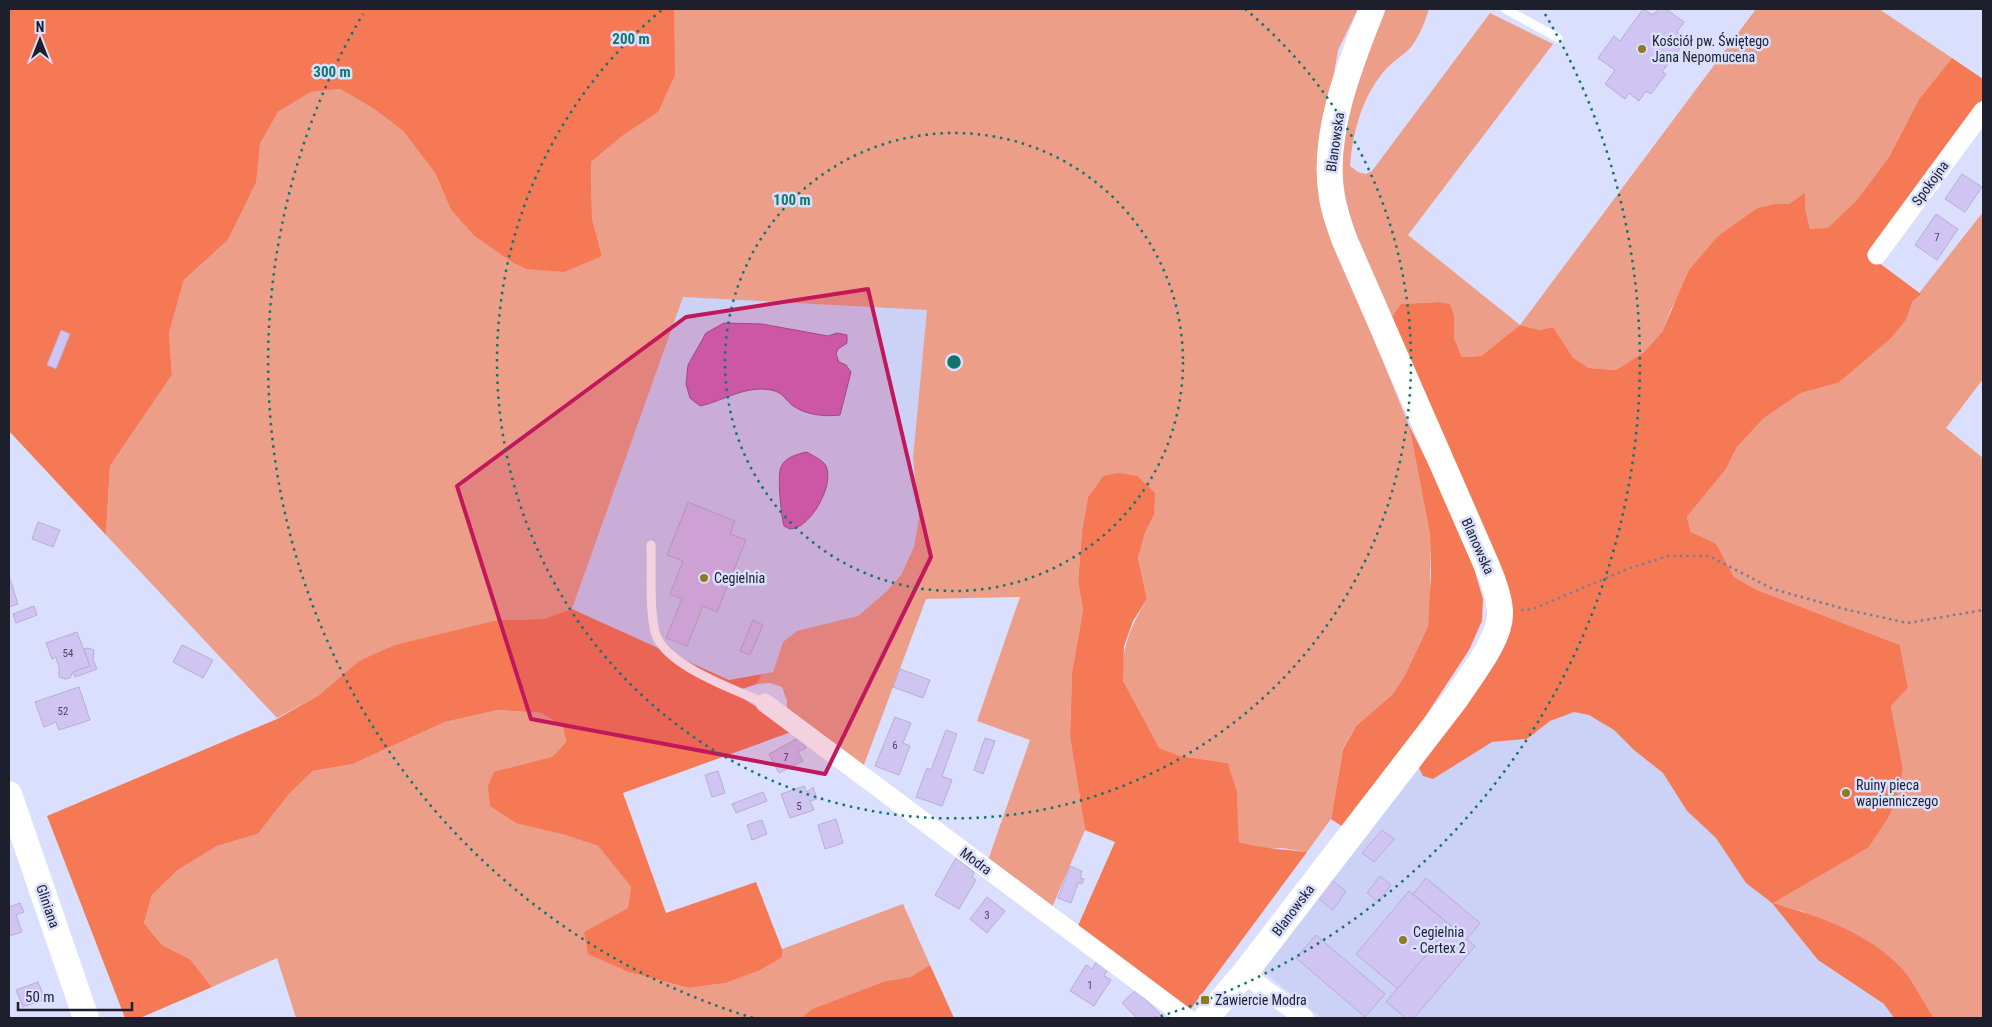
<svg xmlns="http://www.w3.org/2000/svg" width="1992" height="1027" font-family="'Roboto Condensed',sans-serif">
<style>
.built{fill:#cbd2f5}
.green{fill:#ec9e88}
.forest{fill:#f67956}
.water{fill:#cf67b7;stroke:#9a518e}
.building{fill:#d0c4f2;stroke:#b7aed2}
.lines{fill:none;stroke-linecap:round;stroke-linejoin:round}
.path{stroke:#7a7e94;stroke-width:2.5;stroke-dasharray:2.5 4;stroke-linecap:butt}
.lane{stroke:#fff;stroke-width:9}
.street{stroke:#fff;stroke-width:19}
.secondary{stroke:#fff;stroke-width:26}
.marked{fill:#c2185b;fill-opacity:0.2;stroke:#c2185b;stroke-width:4;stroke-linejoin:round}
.ring{fill:none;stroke:#0f766e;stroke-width:2.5;stroke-dasharray:2.5 5}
.poi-dot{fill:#8e7b21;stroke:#d9dffd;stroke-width:2}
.labels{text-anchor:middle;stroke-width:5;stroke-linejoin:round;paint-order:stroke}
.number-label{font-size:11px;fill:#4a485e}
.poi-label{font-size:14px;fill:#1d1f2d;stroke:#d9dffd;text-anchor:start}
.street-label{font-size:14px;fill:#1d1f2d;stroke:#d9dffd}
.centre{fill:#0f766e;stroke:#d9dffd;stroke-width:2.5}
.ring-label{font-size:15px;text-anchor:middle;font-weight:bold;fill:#0f766e;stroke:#d9dffd;stroke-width:5;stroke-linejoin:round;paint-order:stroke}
</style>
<rect width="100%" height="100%" fill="#d9dffd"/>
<g class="built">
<polygon points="683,297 927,310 913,458 919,518 914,547 901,575 887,591 858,616 783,642 773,672 729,680 572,609"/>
<polygon points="1574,712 1589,715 1614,730 1634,750 1663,773 1687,811 1716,838 1746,883 1772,903 1818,960 1884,1004 1894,1018 1322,1018 1262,971 1419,768 1423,776 1492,742 1527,739 1550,721"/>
</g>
<g class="green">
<path d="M674,9h684l-20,41 -9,53 16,166 64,156 21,110v66l-2,25 -23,49 -12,19 -37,32 -13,22 -12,71 -24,33 -25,-4 -17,1 -26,-7 -2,-51 -9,-28 -48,-7 -22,-8c-6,-13 -34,-58 -35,-69 -3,-30 9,-55 24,-80l-9,-41 7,-25 9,-18 -51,-39 -15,21 -6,34 -4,51 5,28 -11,62 -2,65 15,93 -34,80 -64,-47 43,-123 -53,-19 43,-124 -94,2 -64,171 -75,-57v-12l-5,-14 -12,-4 -13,1 5,-10 11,-2 10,-30 14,-11 61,-15 29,-25 14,-16 13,-28 5,-29 -6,-60 14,-148 -244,-13 -111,312 -29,10 -45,1 -139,41 -40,34 -42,23 -171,-183 4,-69 62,-91 -3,-42 15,-53 44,-40 27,-58 5,-38 18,-32 33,-20 29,-3 34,20 29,22 32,42 16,37 23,26 39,27 13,6 76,-13 -10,-38 -1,-56 34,-28 33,-23 15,-74z"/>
<path d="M1382,9h47c-4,12 -9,27 -18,38 -7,8 -18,14 -26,23 -23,27 -32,61 -35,96l8,6 8,2 6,-3 118,-158 63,31 -145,191 112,90 236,-316h123l73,49 -33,41 -30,58 -33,44 -28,28 -18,1 -5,-22v-14l-16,10h-15l-17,4 -38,27 -48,74 -9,23 -18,20 -28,18 -27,-2 -17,-10 -19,-31 -14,3 -19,-5 -39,31 -19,1 -8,-19v-22l-16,-14 -36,2 -7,33 -37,-89 -19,-76 11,-69z"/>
<polygon points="1983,212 1983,379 1946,428 1983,458 1983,1018 1934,1018 1804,912 1772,903 1868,848 1903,769 1891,706 1908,688 1900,645 1757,590 1734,577 1716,545 1691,532 1687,517 1726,469 1737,447 1764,418 1801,393 1838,383 1906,320 1913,301"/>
<polygon points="498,710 541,713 563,727 566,742 552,757 562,834 598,846 631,887 628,908 609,919 631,973 689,988 724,983 782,957 782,949 903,904 930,965 910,977 885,981 812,1009 801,1018 296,1018 277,958 212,987 190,959 162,945 144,923 152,895 178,870 217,846 258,834 289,794 313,771 353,764 445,722"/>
</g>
<g class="forest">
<polygon points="9,9 674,9 675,75 658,112 625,134 591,162 592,218 602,256 564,272 526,269 513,263 474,236 451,210 435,173 403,131 374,109 340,89 311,92 278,112 260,144 256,182 228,240 184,280 169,333 172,375 110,466 106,535 9,431"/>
<path d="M1952,58l31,21v20l-116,155 54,40 -8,7 -7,19 -16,19 -52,44 -37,10 -37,25 -27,29 -11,22 -39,48 4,15 25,12 18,33 23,13 143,55 8,43 -17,18 12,63 -6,28 -9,21 -20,30 -95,55c45,13 97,30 130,67 12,14 20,33 31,48h-40l-10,-14 -66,-44 -46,-57 -26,-20 -30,-45 -29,-27 -24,-38 -29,-23 -20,-20 -25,-15 -15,-3 -24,9 -23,18 -35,3 -59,37 -10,-3 -4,-8 65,-92 18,-33 -107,-306 -3,-20 9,-13 37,-2 12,2 4,12v22l8,19 19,-1 39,-31 19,5 14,-3 20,31 16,10 27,2 28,-18 18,-20 27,-62 30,-35 38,-27 17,-4h15l16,-11v15l5,21 18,-1 28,-27 33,-44 30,-58z"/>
<polygon points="1409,425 1443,494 1473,565 1483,599 1482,621 1469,650 1423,720 1343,827 1331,819 1343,749 1356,726 1393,694 1405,675 1428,626 1431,574 1430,535"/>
<path d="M1118,473l19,3 18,17 -1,22 -9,18 -7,25 9,41 -14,22 -9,25 -1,35 36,67 21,8 48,7 9,28 2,51c25,7 43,7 68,10l-117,158 -113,-82 38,-86 -30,-12 -15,-93 2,-65 11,-62 -5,-28 4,-51 6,-34 15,-21z"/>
<polygon points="572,609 729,680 762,674 757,684 733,692 794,731 623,793 666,913 756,882 782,949 782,957 760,970 725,983 689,988 631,973 588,954 584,932 628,908 631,887 598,846 562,834 516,823 490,806 488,786 494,772 552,757 566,742 563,727 541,713 498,710 445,722 353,764 313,771 289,794 258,834 217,846 178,870 152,895 144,923 162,945 190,959 212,987 140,1018 125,1018 47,816 277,719 319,695 359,661 395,645 498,620 543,619"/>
<polygon points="930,965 954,1018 801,1018 812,1009 885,981 910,977"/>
</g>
<g class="water">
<path d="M724,323l38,1 66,12 9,-3 10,2v8l-9,6 -2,5 3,8 7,3 5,7 -11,43c-15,2 -35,0 -48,-10 -8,-7 -10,-13 -21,-15 -25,-5 -48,11 -71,16l-10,-8 -4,-14 2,-19 18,-32z"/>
<path d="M807,452c6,4 16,8 19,14 9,19 -16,63 -36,63l-6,-3c-3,-11 -7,-50 -3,-59 4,-10 17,-13 26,-15z"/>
</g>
<g class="building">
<polygon points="1643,9 1653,15 1658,9 1666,9 1684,22 1677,32 1687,39 1662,72 1666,74 1651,94 1646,91 1639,101 1629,93 1625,99 1605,84 1615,70 1598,58 1614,36 1620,41"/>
<polygon points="1962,174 1982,187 1965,212 1945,199"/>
<polygon points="1936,214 1958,229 1937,260 1915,245"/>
<polygon points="61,330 70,334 56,369 47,365"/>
<polygon points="688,502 735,521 730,534 746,540 717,612 703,606 687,646 666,638 682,599 670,594 683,561 667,555"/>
<polygon points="38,522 60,530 53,547 32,539"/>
<polygon points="9,576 18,604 9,607"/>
<polygon points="34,606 37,615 16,623 13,614"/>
<polygon points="753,620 763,625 750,655 740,651"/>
<polygon points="77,632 90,666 73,672 70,678 65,679 59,677 59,667 56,657 52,659 46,643"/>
<polygon points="182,645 213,660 203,678 173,662"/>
<polygon points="88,648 94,650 93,660 97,669 75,677 73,672 90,666 84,649"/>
<polygon points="900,669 930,680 923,698 893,687"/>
<polygon points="79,687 90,720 59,730 56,722 44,727 35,702"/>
<polygon points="895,717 911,723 903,743 910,746 899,775 875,766"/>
<polygon points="946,730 957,734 942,776 952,780 942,806 916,797 927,768 931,770"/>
<polygon points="800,737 806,748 798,752 803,761 779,773 769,754"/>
<polygon points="985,738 995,741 983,774 974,770"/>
<polygon points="718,771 725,793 712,797 705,775"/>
<polygon points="804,786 807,792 813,787 817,799 810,801 814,810 790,818 781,794"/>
<polygon points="763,792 767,801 736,813 732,804"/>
<polygon points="836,819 843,843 825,849 818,825"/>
<polygon points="762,820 767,834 752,840 747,825"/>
<polygon points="1382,830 1394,839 1374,862 1362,853"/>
<polygon points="956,858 974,872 972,877 976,880 959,909 935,895"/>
<polygon points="1070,866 1082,871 1080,878 1084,879 1082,884 1078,883 1071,903 1058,898"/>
<polygon points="1380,876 1391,885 1378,902 1367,893"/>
<polygon points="1426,878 1480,923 1467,939 1413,894"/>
<polygon points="1331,880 1346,891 1333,910 1318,898"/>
<polygon points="1409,891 1451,926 1398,989 1356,954"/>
<polygon points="987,897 1005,911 987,933 970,919"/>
<polygon points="20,903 24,912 16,915 22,932 9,936 9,907"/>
<polygon points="1451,926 1475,946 1414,1018 1406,1018 1386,1002"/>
<polygon points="1316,935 1385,994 1365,1017 1296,958"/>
<polygon points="1097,961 1109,968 1104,976 1111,980 1094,1006 1070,991 1086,965 1092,969"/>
<polygon points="38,982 45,999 23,1007 16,990"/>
<polygon points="1136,990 1164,1018 1137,1018 1122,1003"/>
</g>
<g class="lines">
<polyline class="path" points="1521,610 1533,609 1630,568 1668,556 1709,556 1773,589 1848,610 1908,623 1983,610"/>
<g class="lane">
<polyline points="1505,9 1558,38"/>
<path d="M651,545c1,28 -2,60 4,87 8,33 81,58 110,71"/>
</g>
<g class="street">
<polyline points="1877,255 1983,111"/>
<polyline points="765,703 1187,1018"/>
<polyline points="1244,974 1304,1018"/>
</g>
<g class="secondary">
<polyline points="9,794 86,1018"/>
<path d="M1206,1018l38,-44 213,-277c14,-22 45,-59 43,-86 -1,-16 -7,-31 -13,-45l-142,-325c-5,-14 -11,-29 -13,-44 -11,-61 18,-133 40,-188"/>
</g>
</g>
<path class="marked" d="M868,289l63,268 -106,217 -294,-55 -74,-233 229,-169z"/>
<g class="ring">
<circle cx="954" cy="362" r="229"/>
<path d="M1245 9A457 457 0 1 1 663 9"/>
<path d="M753 1018A686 686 0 0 1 363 14M1545 14A686 686 0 0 1 1155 1018"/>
</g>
<g class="poi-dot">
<circle cx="1642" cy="49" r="5"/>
<circle cx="704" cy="578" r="5"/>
<circle cx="1846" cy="793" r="5"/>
<circle cx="1403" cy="940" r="5"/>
<rect x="1200" y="995" width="10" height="10" rx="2.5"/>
</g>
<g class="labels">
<g class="number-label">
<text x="1937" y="241">7</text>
<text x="68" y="657">54</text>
<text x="63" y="715">52</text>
<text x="895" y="749">6</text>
<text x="786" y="761">7</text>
<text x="799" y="810">5</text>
<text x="987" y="919">3</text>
<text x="1090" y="989">1</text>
</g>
<g class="poi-label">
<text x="1652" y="46">Kościół pw. Świętego<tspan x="1652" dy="16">Jana Nepomucena</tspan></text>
<text x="714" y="583">Cegielnia</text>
<text x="1856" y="790">Ruiny pieca<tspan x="1856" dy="16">wapienniczego</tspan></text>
<text x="1413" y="937">Cegielnia<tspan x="1413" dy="16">- Certex 2</tspan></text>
<text x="1215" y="1005">Zawiercie Modra</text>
</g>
<g class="street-label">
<text transform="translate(1335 142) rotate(-82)" y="5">Blanowska</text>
<text transform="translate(1930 183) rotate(-54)" y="5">Spokojna</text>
<text transform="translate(1478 546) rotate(66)" y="5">Blanowska</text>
<text transform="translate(976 861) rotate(37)" y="5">Modra</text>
<text transform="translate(48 906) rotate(71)" y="5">Gliniana</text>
<text transform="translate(1293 910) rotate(-53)" y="5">Blanowska</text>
</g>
</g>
<circle cx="954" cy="362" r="8" class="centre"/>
<g class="ring-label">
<text x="631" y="44">200 m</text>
<text x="332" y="77">300 m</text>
<text x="792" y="205">100 m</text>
</g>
<rect width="1992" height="1027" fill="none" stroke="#1d1f2d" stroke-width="20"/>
<g transform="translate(40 40)" stroke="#d9dffd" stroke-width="4" paint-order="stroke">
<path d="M0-4L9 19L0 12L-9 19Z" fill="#1d1f2d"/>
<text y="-8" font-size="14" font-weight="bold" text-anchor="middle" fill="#1d1f2d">N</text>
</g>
<path d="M18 1002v8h114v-8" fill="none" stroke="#1d1f2d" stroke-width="2.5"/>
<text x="25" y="1002" font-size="15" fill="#1d1f2d" stroke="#d9dffd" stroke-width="4" paint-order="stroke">50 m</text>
</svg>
